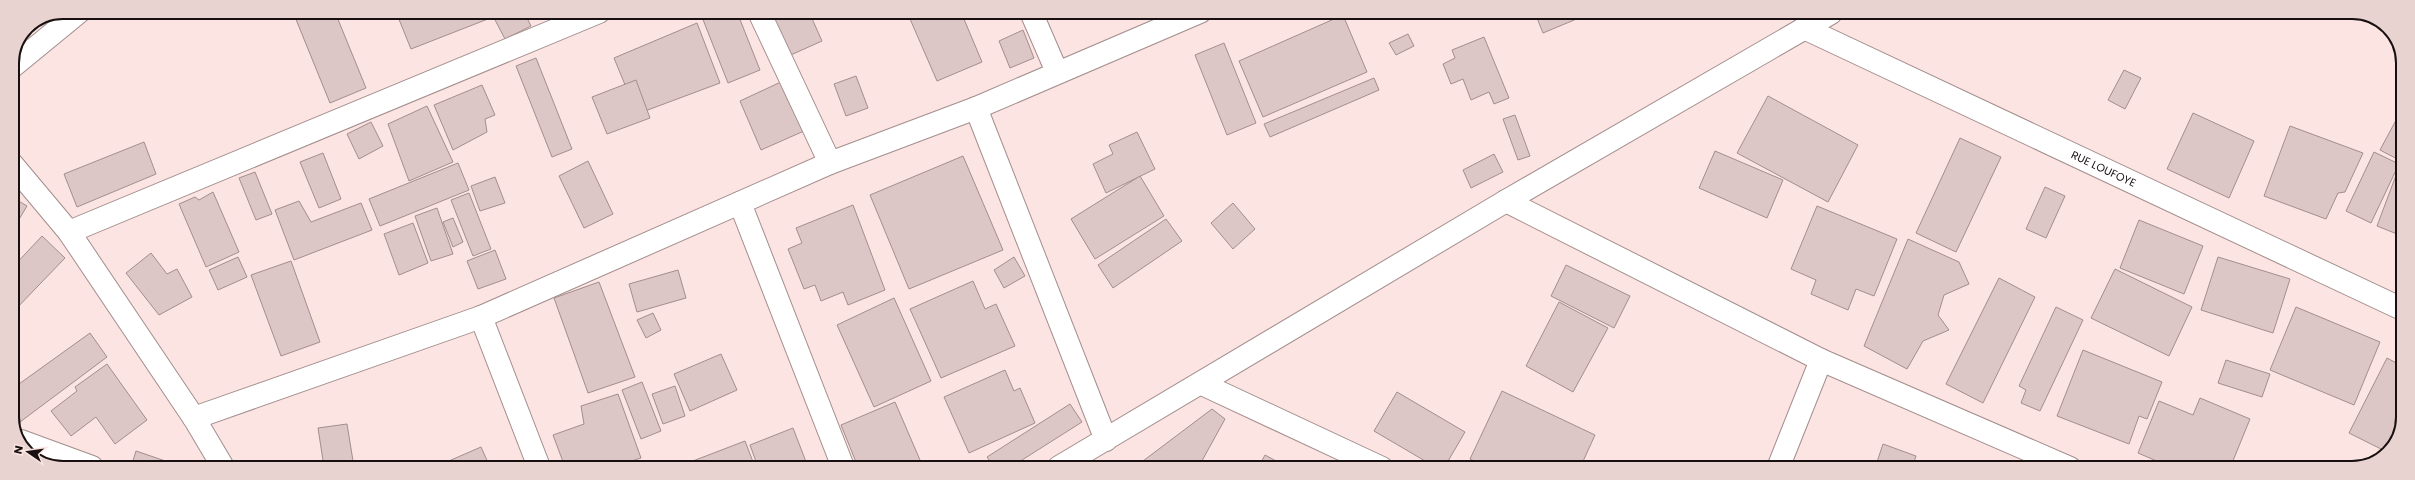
<svg xmlns="http://www.w3.org/2000/svg" width="2415" height="480" font-family="Poppins,sans-serif">
<style>
.building{fill:#ddc7c6;stroke:#a38e8d}
.lines{fill:none;stroke-linecap:round;stroke-linejoin:round}
.street-casing{stroke:#a38e8d;stroke-width:24}
.street{stroke:#fff;stroke-width:22}
.labels{text-anchor:middle;stroke-width:4;stroke-linejoin:round;paint-order:stroke}
.street-label{font-size:11px;fill:#181010;stroke:#fbe4e2}
.rim{fill:none;stroke:#181010;stroke-width:2}
</style>
<rect width="100%" height="100%" fill="#fbe4e2"/>
<g class="building">
<polygon points="306,12 335,12 366,88 330,103 295,17"/>
<polygon points="396,12 491,12 493,17 411,49"/>
<polygon points="500,12 524,12 531,26 505,39 493,16"/>
<polygon points="700,12 737,12 760,70 728,83"/>
<polygon points="764,12 809,12 822,41 784,58"/>
<polygon points="907,12 961,12 982,62 937,81"/>
<polygon points="1535,13 1591,13 1543,33"/>
<polygon points="1343,15 1367,72 1263,117 1239,61"/>
<polygon points="697,23 720,83 637,114 614,58"/>
<polygon points="1023,30 1034,58 1010,68 999,41"/>
<polygon points="1408,34 1414,46 1396,55 1389,43"/>
<polygon points="1484,37 1509,98 1494,104 1489,92 1471,100 1463,79 1451,84 1443,64 1455,58 1452,50"/>
<polygon points="1224,43 1256,123 1227,135 1195,55"/>
<polygon points="536,58 572,149 552,157 516,66"/>
<polygon points="2124,70 2141,78 2125,109 2108,100"/>
<polygon points="856,76 868,108 846,116 834,84"/>
<polygon points="1374,78 1379,90 1270,137 1264,124"/>
<polygon points="636,80 650,118 607,134 592,97"/>
<polygon points="783,81 804,131 761,150 740,101"/>
<polygon points="482,85 495,115 485,119 487,132 453,150 434,105"/>
<polygon points="1768,96 1858,145 1828,202 1737,153"/>
<polygon points="427,106 453,162 409,181 388,124"/>
<polygon points="2402,109 2403,109 2403,162 2380,150"/>
<polygon points="2193,113 2254,141 2229,198 2167,169"/>
<polygon points="1515,115 1530,156 1518,160 1503,119"/>
<polygon points="371,122 383,146 359,159 347,134"/>
<polygon points="2290,126 2363,153 2345,192 2338,193 2326,219 2264,196"/>
<polygon points="1137,132 1155,169 1106,193 1093,164 1113,154 1109,145"/>
<polygon points="1960,138 2001,157 1956,252 1916,233"/>
<polygon points="144,142 156,174 77,207 64,174"/>
<polygon points="1715,151 1783,180 1767,218 1699,188"/>
<polygon points="2374,152 2399,164 2371,223 2346,211"/>
<polygon points="323,153 341,199 319,208 300,162"/>
<polygon points="1494,154 1503,172 1471,188 1463,170"/>
<polygon points="963,156 1003,250 909,289 870,195"/>
<polygon points="588,161 613,214 584,228 559,176"/>
<polygon points="458,163 469,190 380,226 369,199"/>
<polygon points="2398,170 2403,172 2402,236 2377,226"/>
<polygon points="255,172 272,214 256,220 239,178"/>
<polygon points="1140,176 1164,216 1095,259 1071,219"/>
<polygon points="495,177 505,203 480,211 471,186"/>
<polygon points="2045,187 2065,196 2046,238 2026,229"/>
<polygon points="213,192 239,252 206,267 179,204 195,197 199,200"/>
<polygon points="469,193 491,249 473,256 451,200"/>
<polygon points="12,197 27,206 12,231"/>
<polygon points="299,201 311,222 361,203 372,230 294,260 275,210"/>
<polygon points="1233,203 1255,229 1233,249 1211,223"/>
<polygon points="853,205 885,290 848,305 843,292 821,301 815,285 804,289 788,249 802,243 796,228"/>
<polygon points="1817,206 1897,239 1874,296 1856,289 1848,310 1811,294 1816,280 1791,269"/>
<polygon points="437,208 453,254 431,261 415,216"/>
<polygon points="453,218 463,242 453,247 443,222"/>
<polygon points="1166,219 1182,241 1113,288 1098,265"/>
<polygon points="2139,220 2203,246 2184,294 2120,268"/>
<polygon points="413,223 428,263 399,275 384,234"/>
<polygon points="42,236 65,258 12,313 12,268"/>
<polygon points="1908,239 1959,262 1969,284 1944,295 1938,315 1949,330 1923,341 1907,369 1864,346"/>
<polygon points="495,250 506,279 478,289 467,261"/>
<polygon points="151,253 167,274 177,269 192,297 159,315 126,273"/>
<polygon points="238,257 247,277 218,290 209,270"/>
<polygon points="1014,257 1025,276 1004,288 994,270"/>
<polygon points="2218,257 2290,279 2273,333 2201,310"/>
<polygon points="291,261 320,342 281,356 251,275"/>
<polygon points="1566,265 1630,296 1614,328 1551,296"/>
<polygon points="2115,269 2192,307 2169,356 2091,318"/>
<polygon points="678,270 686,298 637,312 629,284"/>
<polygon points="1999,278 2035,297 1983,403 1946,384"/>
<polygon points="973,281 985,309 996,304 1015,346 941,378 910,309"/>
<polygon points="599,282 635,377 588,393 554,298"/>
<polygon points="894,298 931,381 874,407 837,325"/>
<polygon points="1559,302 1608,328 1573,392 1526,366"/>
<polygon points="2056,307 2083,320 2040,411 2021,403 2026,390 2019,386"/>
<polygon points="2296,307 2380,342 2354,405 2270,370"/>
<polygon points="653,313 661,330 646,338 637,320"/>
<polygon points="90,333 107,357 16,425 13,424 12,389"/>
<polygon points="2083,350 2162,382 2147,419 2139,416 2129,444 2057,416"/>
<polygon points="721,354 737,390 690,411 674,374"/>
<polygon points="2387,358 2402,366 2402,427 2387,452 2349,433"/>
<polygon points="2226,360 2270,374 2262,397 2218,383"/>
<polygon points="107,364 147,420 115,444 96,417 71,436 51,411 77,391 75,387"/>
<polygon points="1005,370 1014,391 1020,388 1035,423 969,453 944,397"/>
<polygon points="642,382 661,431 641,439 622,390"/>
<polygon points="675,386 685,416 663,424 652,394"/>
<polygon points="1502,391 1595,435 1580,468 1488,468 1470,459"/>
<polygon points="1397,392 1465,432 1444,468 1437,468 1374,431"/>
<polygon points="618,394 641,458 613,467 565,467 553,435 584,424 581,406"/>
<polygon points="2200,398 2250,419 2230,468 2173,468 2138,453 2159,401 2193,415"/>
<polygon points="895,402 923,467 858,467 841,425"/>
<polygon points="1070,404 1082,422 1011,467 994,467 987,457"/>
<polygon points="1212,409 1225,419 1198,468 1135,467"/>
<polygon points="347,424 354,467 324,467 318,428"/>
<polygon points="793,428 808,467 758,467 750,445"/>
<polygon points="745,441 755,467 687,467 685,464"/>
<polygon points="1883,444 1916,456 1912,468 1893,468 1877,462"/>
<polygon points="481,447 490,467 435,467"/>
<polygon points="136,451 183,467 131,467"/>
<polygon points="1265,455 1289,468 1258,468"/>
</g>
<g class="lines">
<g class="street-casing">
<g id="street">
<polyline points="759,12 830,163"/>
<polyline points="1031,12 1057,72"/>
<path id="s1" d="M1804,28l598,281"/>
<polyline points="12,67 79,12"/>
<polyline points="976,108 1106,440"/>
<polyline points="12,164 69,232 194,418 223,467"/>
<polyline points="1506,201 1821,360 2070,468"/>
<polyline points="740,203 843,467"/>
<polyline points="69,232 599,12"/>
<polyline points="481,317 539,467"/>
<polyline points="1202,384 1382,468"/>
<polyline points="194,418 481,317 830,163 976,108 1200,12"/>
<polyline points="21,441 92,467"/>
<polyline points="1059,467 1506,201 1831,13"/>
<polyline points="1778,468 1821,360"/>
</g>
</g>
<use href="#street" class="street"/>
</g>
<g class="labels">
<g class="street-label">
<text dy="4" stroke="none"><textPath href="#s1" startOffset="331">RUE LOUFOYE</textPath></text>
</g>
</g>
<path d="M0 0H2415V480H0ZM63 19H2352A44 44 0 0 1 2396 63V417A44 44 0 0 1 2352 461H63A44 44 0 0 1 19 417V63A44 44 0 0 1 63 19Z" fill="#e9d3d1" fill-rule="evenodd"/>
<path class="rim" d="M63 19H2352A44 44 0 0 1 2396 63V417A44 44 0 0 1 2352 461H63A44 44 0 0 1 19 417V63A44 44 0 0 1 63 19Z"/>
<g transform="translate(28 452) rotate(283)" stroke="#fbe4e2" stroke-width="3" paint-order="stroke">
<path d="M0-3L7 15L0 10L-7 15Z" fill="#181010"/>
<text y="-6" font-size="11" font-weight="bold" text-anchor="middle" fill="#181010">N</text>
</g>
</svg>
